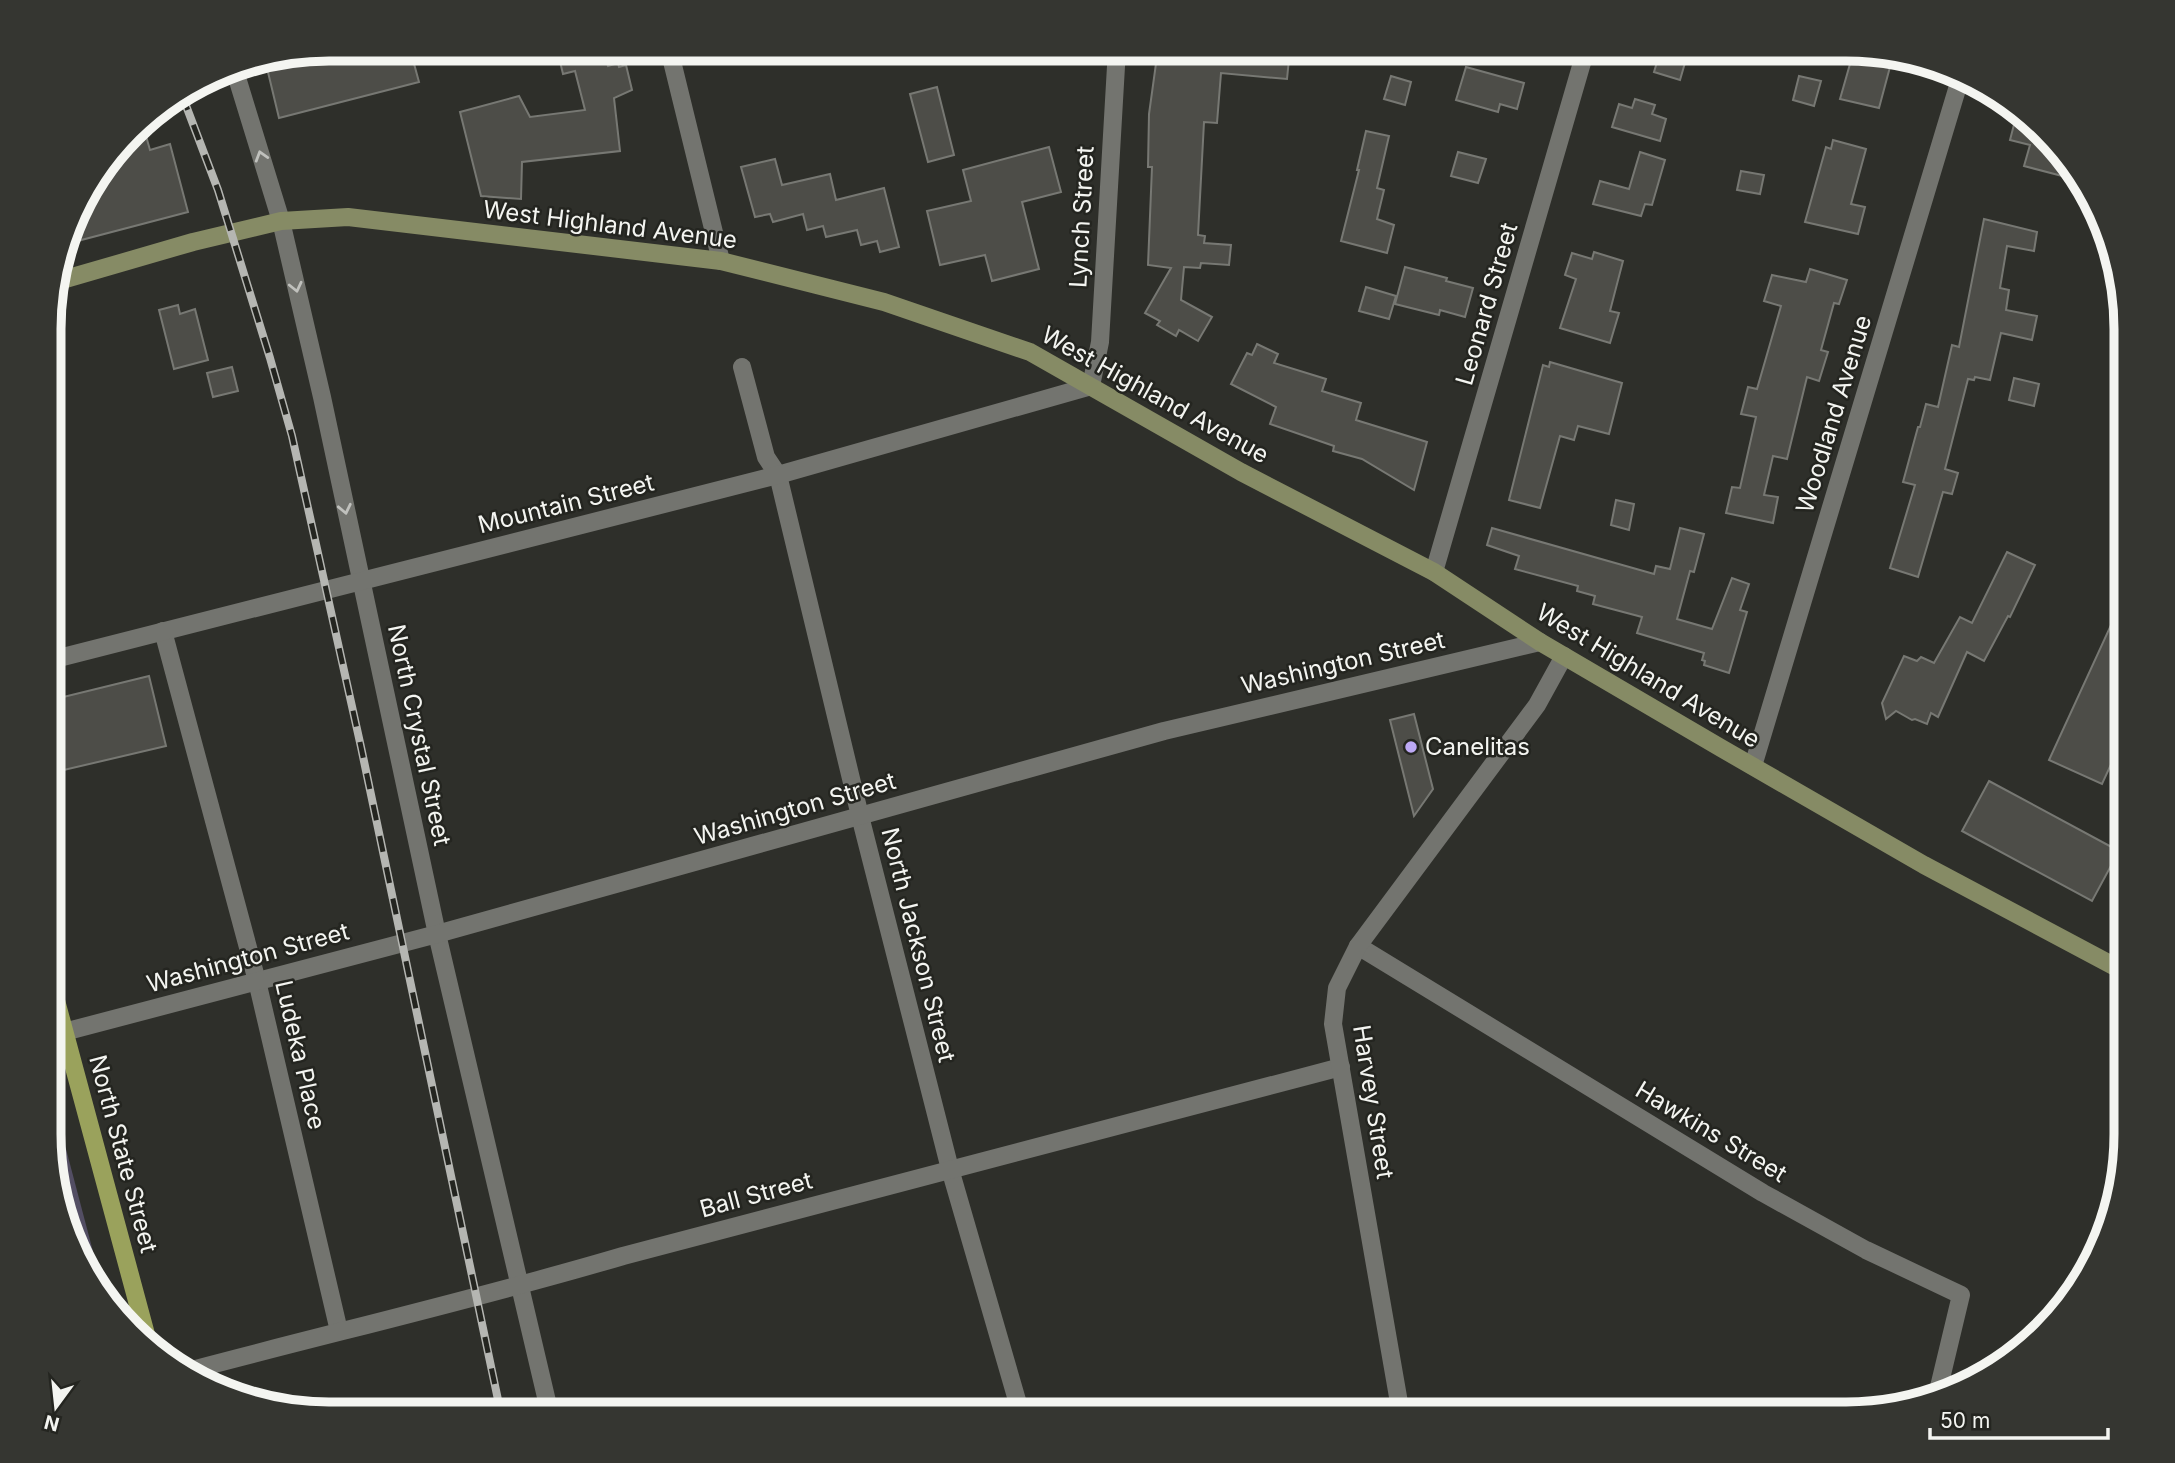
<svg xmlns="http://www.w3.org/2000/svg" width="2175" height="1463" font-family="Inter,sans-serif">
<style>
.green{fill:#534e63}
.building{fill:#4d4d48;stroke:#777873;stroke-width:2}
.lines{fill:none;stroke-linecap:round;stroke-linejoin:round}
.minor{stroke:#73746f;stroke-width:18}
.secondary{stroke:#868b65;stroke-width:18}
.primary{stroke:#9aa25c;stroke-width:18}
.rail-casing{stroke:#b5b6b2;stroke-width:8}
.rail{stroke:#242520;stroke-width:5;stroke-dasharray:16;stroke-linecap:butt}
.oneway{stroke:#c0c1bd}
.poi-dot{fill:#bda9f5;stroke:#242520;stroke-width:2.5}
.labels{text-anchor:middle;stroke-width:5;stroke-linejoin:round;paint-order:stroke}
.street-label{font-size:24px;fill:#f4f5f1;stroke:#242520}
.poi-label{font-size:24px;fill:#f4f5f1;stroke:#242520;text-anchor:start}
.rim{fill:none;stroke:#f4f5f1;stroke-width:9}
</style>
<rect width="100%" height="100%" fill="#2e2f2a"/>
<polygon class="green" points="51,1092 100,1278 103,1292 87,1274 51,1170"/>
<g class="building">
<polygon points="343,49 410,49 419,82 279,118 267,68"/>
<polygon points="557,49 603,49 608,66 618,63 619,67 626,65 632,90 614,98 620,151 522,162 521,199 481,196 460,112 519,96 530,117 585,110 575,71 563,74"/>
<polygon points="1158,49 1290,49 1287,79 1221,73 1217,123 1204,122 1198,235 1205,236 1204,243 1231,245 1229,265 1201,263 1200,268 1184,267 1181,300 1212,317 1198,341 1179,330 1176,336 1157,325 1160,321 1145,313 1171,268 1148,265 1152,167 1148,167 1149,114"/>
<polygon points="1661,49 1689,49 1680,80 1654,72"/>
<polygon points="1852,57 1890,67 1879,108 1840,99"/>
<polygon points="1466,67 1524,83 1517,109 1500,104 1498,112 1456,100"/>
<polygon points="1391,76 1411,82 1405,105 1384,99"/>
<polygon points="1799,76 1821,81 1814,106 1793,100"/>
<polygon points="937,87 954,155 928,162 910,94"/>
<polygon points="1635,99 1655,105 1652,114 1666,119 1660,141 1612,127 1619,104 1632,108"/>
<polygon points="2017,113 2034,131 2081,181 2024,166 2030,145 2010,140"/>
<polygon points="142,122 150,150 170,144 188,212 66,244 78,205"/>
<polygon points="1366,131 1389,136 1377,188 1384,190 1377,219 1394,225 1387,253 1341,241 1359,170 1357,170"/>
<polygon points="1833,140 1866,149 1851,204 1865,207 1858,234 1805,222 1826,147 1831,149"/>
<polygon points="1049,147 1061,192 1022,202 1039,269 992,281 985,255 940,265 927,211 971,201 963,170"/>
<polygon points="1458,152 1486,159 1478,183 1451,176"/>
<polygon points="1640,152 1665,160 1652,205 1645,204 1641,216 1593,204 1600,181 1629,189"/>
<polygon points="775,159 782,185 830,174 836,200 884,188 899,247 880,252 877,241 861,245 857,230 826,237 823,226 807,230 803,214 773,222 770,214 755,217 741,167"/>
<polygon points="1741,171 1764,175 1760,194 1737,190"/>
<polygon points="1984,219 2037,232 2034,251 2007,246 2000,288 2009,290 2006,310 2037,316 2032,340 2001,333 1990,380 1975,377 1974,380 1968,379 1945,469 1958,473 1952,494 1943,492 1918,577 1890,568 1915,485 1903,482 1918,427 1920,427 1926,404 1938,407 1952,345 1959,347"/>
<polygon points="1594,252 1623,261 1610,311 1619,313 1610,343 1560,328 1576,279 1565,275 1572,253 1592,259"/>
<polygon points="1405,267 1447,278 1446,281 1473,288 1465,317 1440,310 1439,315 1395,304"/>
<polygon points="1810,269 1847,280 1839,304 1834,303 1821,350 1828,352 1819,381 1807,377 1787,459 1773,456 1764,495 1778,497 1773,523 1726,513 1732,487 1740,488 1756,417 1741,414 1748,387 1757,389 1781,306 1764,301 1772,275 1806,282"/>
<polygon points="1366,287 1396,296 1389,319 1359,311"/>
<polygon points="178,305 180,314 195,309 208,360 174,369 159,310"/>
<polygon points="1257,344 1278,354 1274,363 1326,379 1322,391 1361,403 1356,420 1427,442 1414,490 1362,459 1333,451 1334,446 1270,424 1276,407 1231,384 1247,353 1252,355"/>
<polygon points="1550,362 1622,383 1609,434 1578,426 1574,440 1560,436 1540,508 1509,500 1543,365 1549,367"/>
<polygon points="232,367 238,391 213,397 207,373"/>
<polygon points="2014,378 2039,384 2034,406 2009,400"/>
<polygon points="1616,500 1634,504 1629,530 1611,525"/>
<polygon points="1492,528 1654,574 1656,566 1670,569 1680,528 1704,534 1694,572 1690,571 1677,619 1712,629 1732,578 1749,584 1740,610 1747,612 1729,673 1704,665 1705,661 1702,660 1704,653 1637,633 1642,617 1593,604 1595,596 1577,591 1578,586 1515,569 1519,556 1487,545"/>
<polygon points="2007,552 2035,565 2010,617 2008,616 1984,661 1967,652 1938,717 1931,713 1927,724 1915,719 1912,720 1896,711 1886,719 1882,703 1904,656 1917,661 1921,657 1934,663 1960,617 1972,623"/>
<polygon points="2111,625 2125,632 2125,734 2102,784 2049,760"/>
<polygon points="149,676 166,746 51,773 51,700"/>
<polygon points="1414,714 1433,789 1414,816 1390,720"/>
<polygon points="1989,781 2119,851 2092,901 1962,831"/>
</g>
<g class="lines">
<g class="minor">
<polyline points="669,49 721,261"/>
<polyline points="234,68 281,221 322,397 437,934 550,1414"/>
<polyline points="742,367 766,457 778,475 860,816 950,1169 1021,1414"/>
<polyline points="1434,572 1586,49"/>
<polyline points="163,631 257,981 339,1331"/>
<polyline points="51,660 778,475 1091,386 1100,342 1117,49"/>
<polyline points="1753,766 1961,76"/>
<polyline points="1358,946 1763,1193 1866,1250 1961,1295 1938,1391"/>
<polyline points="64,1032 437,934 1164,731 1540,642"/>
<path d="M184,1372c146,-39 294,-73 439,-116l718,-189"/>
<polyline points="1401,1414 1333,1024 1337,988 1358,946 1537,705 1564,656"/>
</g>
<polyline class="secondary" points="55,282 193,242 281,221 348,217 721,261 884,302 1030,352 1241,472 1434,572 1540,642 1721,748 1924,865 2125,972"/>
<polyline class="primary" points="51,982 147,1338"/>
<g class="rail-casing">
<polyline id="rail" points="182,95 218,190 270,358 292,436 361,747 501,1414"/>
</g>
<use href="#rail" class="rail"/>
</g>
<defs><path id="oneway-chevron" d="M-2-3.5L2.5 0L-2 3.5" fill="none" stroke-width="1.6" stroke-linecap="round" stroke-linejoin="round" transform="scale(1.75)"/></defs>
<g class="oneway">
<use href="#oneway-chevron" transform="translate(261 156) rotate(-107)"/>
<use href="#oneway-chevron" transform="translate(296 287) rotate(77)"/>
<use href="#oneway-chevron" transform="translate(345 509) rotate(78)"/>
</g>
<circle class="poi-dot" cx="1411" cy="747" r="7"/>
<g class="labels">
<g class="street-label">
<text transform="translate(1082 217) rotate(-87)" y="8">Lynch Street</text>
<text transform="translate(610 225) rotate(7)" y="8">West Highland Avenue</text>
<text transform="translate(1487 304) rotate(-74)" y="8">Leonard Street</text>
<text transform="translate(1155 395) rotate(29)" y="8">West Highland Avenue</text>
<text transform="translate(1834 414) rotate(-73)" y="8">Woodland Avenue</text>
<text transform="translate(566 504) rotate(-14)" y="8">Mountain Street</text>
<text transform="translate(1343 663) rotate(-13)" y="8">Washington Street</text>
<text transform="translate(1648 676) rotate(31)" y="8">West Highland Avenue</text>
<text transform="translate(419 735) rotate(78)" y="8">North Crystal Street</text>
<text transform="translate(795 809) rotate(-16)" y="8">Washington Street</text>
<text transform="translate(918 945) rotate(76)" y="8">North Jackson Street</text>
<text transform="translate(248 958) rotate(-15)" y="8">Washington Street</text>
<text transform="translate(300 1055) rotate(77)" y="8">Ludeka Place</text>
<text transform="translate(1373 1102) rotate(81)" y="8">Harvey Street</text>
<text transform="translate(1711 1132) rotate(31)" y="8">Hawkins Street</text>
<text transform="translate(123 1154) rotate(75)" y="8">North State Street</text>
<text transform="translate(756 1195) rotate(-15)" y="8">Ball Street</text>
</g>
<g class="poi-label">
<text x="1425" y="755">Canelitas</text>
</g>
</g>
<path d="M0 0H2175V1463H0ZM329 61H1846A268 268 0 0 1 2114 329V1134A268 268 0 0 1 1846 1402H329A268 268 0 0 1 61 1134V329A268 268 0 0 1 329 61Z" fill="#353631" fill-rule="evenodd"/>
<path class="rim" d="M329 61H1846A268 268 0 0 1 2114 329V1134A268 268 0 0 1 1846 1402H329A268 268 0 0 1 61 1134V329A268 268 0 0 1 329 61Z"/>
<g transform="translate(56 1407) rotate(195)" stroke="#242520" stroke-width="5" paint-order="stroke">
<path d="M0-5L12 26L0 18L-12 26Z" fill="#f4f5f1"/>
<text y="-10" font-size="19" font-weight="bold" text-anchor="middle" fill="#f4f5f1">N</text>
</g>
<path d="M1930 1428v10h178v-10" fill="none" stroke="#f4f5f1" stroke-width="3.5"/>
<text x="1940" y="1428" font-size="21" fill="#f4f5f1" stroke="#242520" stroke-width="5" paint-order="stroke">50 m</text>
</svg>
